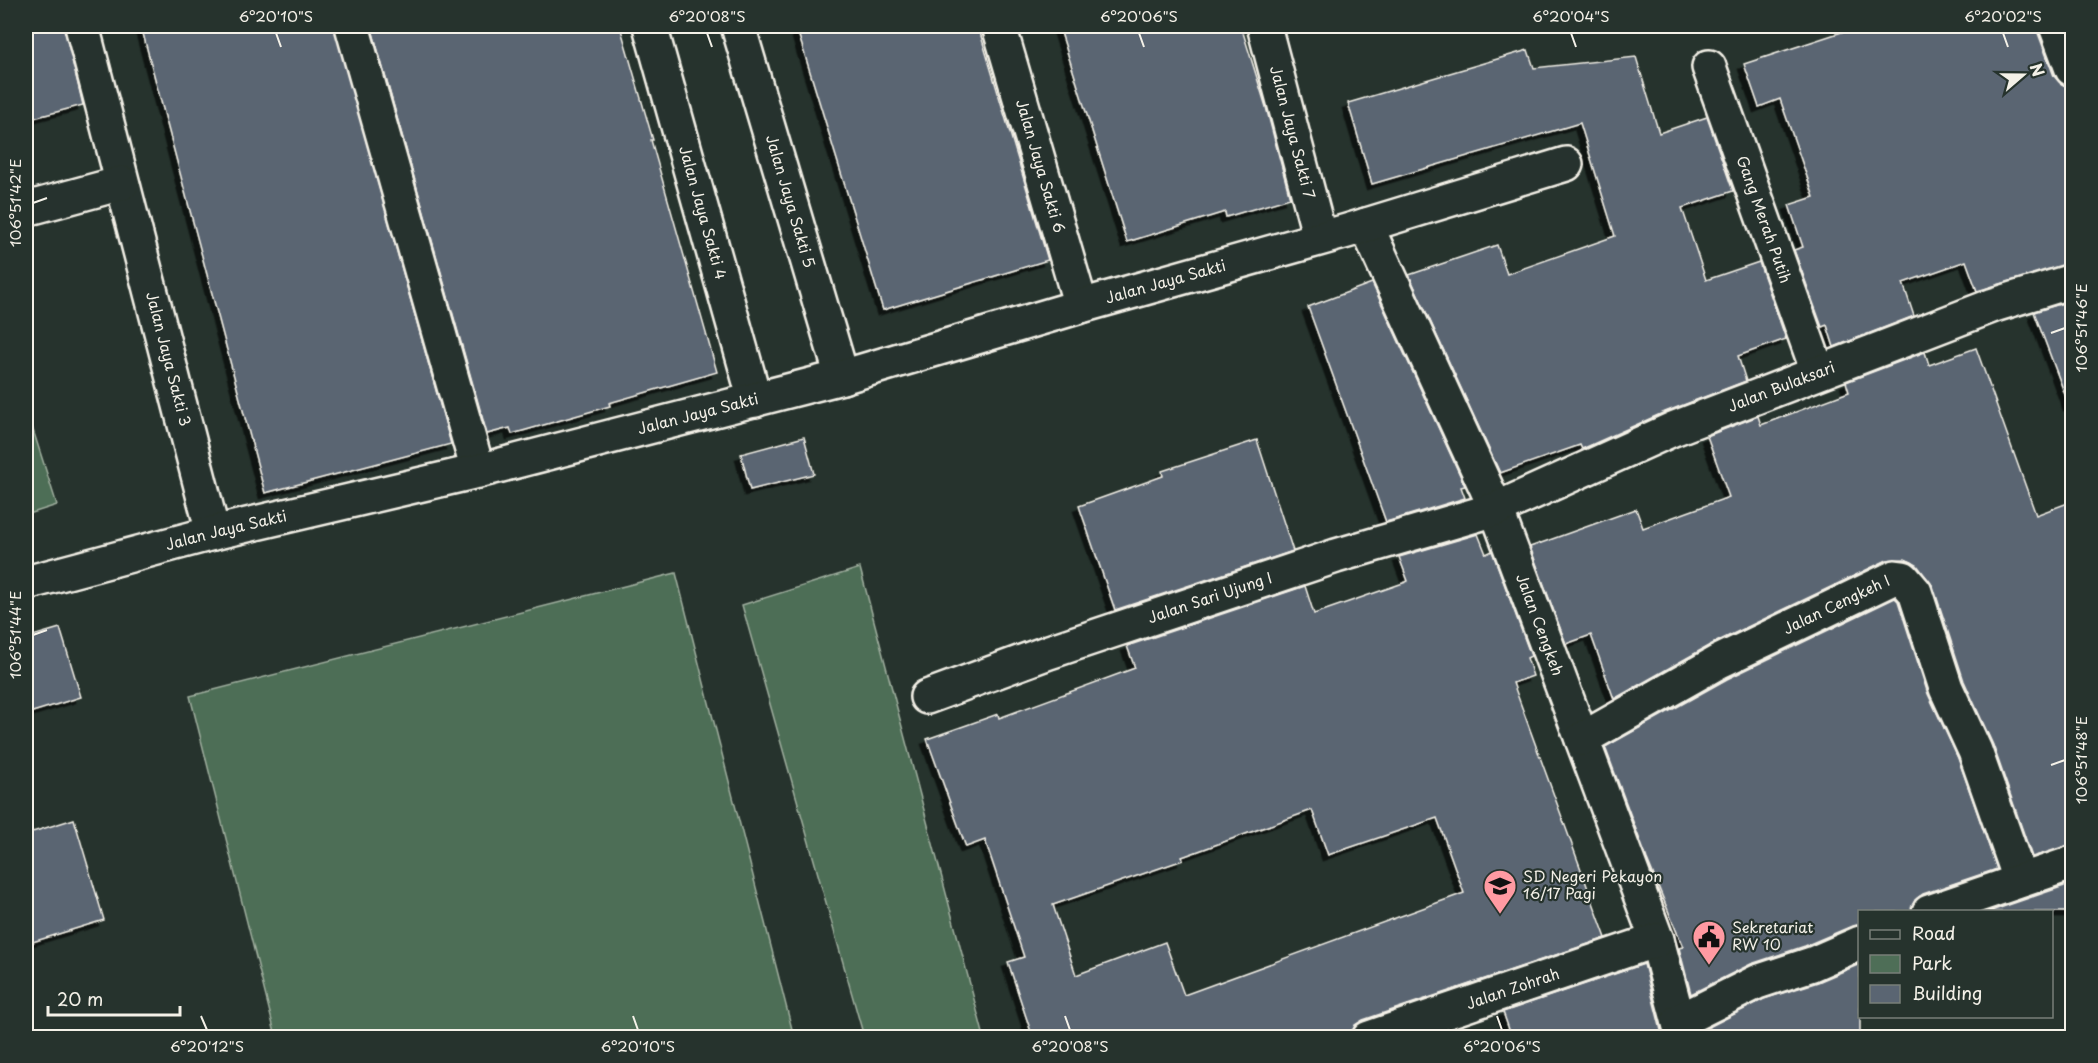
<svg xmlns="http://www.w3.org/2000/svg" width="2098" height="1063" font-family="'Playpen Sans',sans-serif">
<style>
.green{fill:#4e6e57;stroke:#a1b0a0;stroke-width:1.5}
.building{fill:#5a6572;stroke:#f4f1e8;stroke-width:1.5;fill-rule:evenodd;filter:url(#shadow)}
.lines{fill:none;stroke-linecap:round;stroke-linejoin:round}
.street-casing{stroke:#f4f1e8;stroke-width:38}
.street{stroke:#26332d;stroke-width:33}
.ticks{fill:none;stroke:#f4f1e8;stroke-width:2}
.labels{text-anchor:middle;stroke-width:4.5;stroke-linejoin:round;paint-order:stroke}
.street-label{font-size:15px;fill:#f4f1e8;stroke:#26332d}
.poi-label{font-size:15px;fill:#f4f1e8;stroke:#26332d;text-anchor:start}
.neatline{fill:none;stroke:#f4f1e8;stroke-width:2}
.ticks-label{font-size:15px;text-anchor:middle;fill:#f4f1e8}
</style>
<defs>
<filter id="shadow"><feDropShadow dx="-5.5" dy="5.5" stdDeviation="0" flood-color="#0009"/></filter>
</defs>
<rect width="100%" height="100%" fill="#26332d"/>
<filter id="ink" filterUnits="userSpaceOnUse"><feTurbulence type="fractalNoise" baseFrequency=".0167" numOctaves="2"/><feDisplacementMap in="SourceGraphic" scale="12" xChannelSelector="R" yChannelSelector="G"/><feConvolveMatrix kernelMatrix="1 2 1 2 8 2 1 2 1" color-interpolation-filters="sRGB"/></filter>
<g filter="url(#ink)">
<g class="green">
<polygon points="26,408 57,505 26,515"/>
<polygon points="860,568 984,1037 864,1037 742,605"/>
<polygon points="676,573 794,1037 276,1037 190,696"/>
</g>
<g class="building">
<polygon points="26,26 64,26 83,105 26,120"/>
<polygon points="141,26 334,26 451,444 265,493"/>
<polygon points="371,26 620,26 653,140 651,140 717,372 609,403 610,406 512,434 510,428 487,434"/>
<polygon points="796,26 978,26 1048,260 883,310"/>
<polygon points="1059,26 1241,26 1266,107 1290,198 1226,217 1225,212 1127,242"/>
<polygon points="1860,26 2038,26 2038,33 2054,76 2060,83 2066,86 2073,106 2073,263 1977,291 1966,261 1903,283 1914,316 1834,347 1827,325 1822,327 1794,250 1803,247 1789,205 1814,197 1780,99 1759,107 1744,64"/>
<polygon points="1528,50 1534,68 1636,57 1659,133 1707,117 1733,191 1682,208 1706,280 1759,262 1786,339 1738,356 1746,381 1665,412 1591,445 1582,449 1580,445 1500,473 1409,275 1497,245 1507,274 1615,236 1580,123 1372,184 1348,103"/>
<polygon points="1372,283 1465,486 1461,487 1465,498 1386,522 1308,307"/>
<polygon points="2073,300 2073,404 2069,405 2034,312"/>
<polygon points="1976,348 2036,515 2073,501 2073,845 2032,857 1993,745 1964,681 1933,586 1917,565 1905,559 1887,560 1710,645 1614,699 1591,635 1566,644 1530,547 1636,509 1643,528 1729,497 1707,436 1758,416 1761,425 1849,392 1846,382 1925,352 1929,365"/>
<polygon points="804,437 814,474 750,490 741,454"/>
<polygon points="1257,440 1293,551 1115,610 1079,506 1163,476 1162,471"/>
<path d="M1478,534l8,20 6,-3 39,105 -4,2 6,18 -20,7 93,255 -243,82 -8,5 -2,5 -22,8h-298l-25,-76 16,-5 -39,-117 -19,7 -39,-108 71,-25 1,4 136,-50 -8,-22 178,-60 9,28 92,-32 2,-1 -9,-24zM1312,810l16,45 109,-37 27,75 -280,102 -19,-53 -89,33 -23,-70 130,-45 -1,-3z"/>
<polygon points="1895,598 1898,601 1928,694 1958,758 1997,869 1923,894 1915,900 1911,912 1860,912 1860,925 1852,926 1805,946 1751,964 1691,994 1679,948 1683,947 1647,859 1605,747 1727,679"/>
<polygon points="60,628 81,697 26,714 26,638"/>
<polygon points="74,819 104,920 26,944 26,834"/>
<polygon points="2073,883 2073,912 1988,912"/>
<polygon points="1644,964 1663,1038 1512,1038 1503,1012"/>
<polygon points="1860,964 1860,1038 1701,1038 1701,1031 1764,999 1818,982"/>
</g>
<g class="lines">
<g class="street-casing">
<g id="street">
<path id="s1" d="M82,26l131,507"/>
<polyline points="352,26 478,471"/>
<path id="s2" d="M650,26l105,374"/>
<path id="s3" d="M738,26l104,351"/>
<path id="s4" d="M999,26l82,280"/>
<path id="s5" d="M1264,26l56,212"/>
<polyline points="2056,26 2072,69"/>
<path id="s6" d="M1709,67l109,305"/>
<polyline points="26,209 122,183"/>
<path id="s7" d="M1366,225l130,284 161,431 26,98"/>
<path id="s8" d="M26,583l187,-50 265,-62 364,-94 239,-71 266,-75 219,-67"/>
<path id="s9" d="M927,697l122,-45 287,-96 160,-47 177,-80 321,-124 78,-24"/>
<path id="s10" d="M1582,739l136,-77 177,-85 8,1 12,14 31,96 29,63 45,128"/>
<polyline points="1929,912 2072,863"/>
<polyline points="1679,1021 1757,982 1812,964 1860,943"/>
<path id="s11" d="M1369,1038l288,-98"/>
</g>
</g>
<use href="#street" class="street"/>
</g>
</g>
<path class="ticks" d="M276,33l5,14M707,33l5,14M1139,33l5,14M1571,33l5,14M2003,33l5,14M33,203l14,-5M2051,333l14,-5M33,635l14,-5M2051,765l14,-5M201,1016l6,14M633,1016l5,14M1065,1016l5,14M1497,1016l5,14"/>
<defs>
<g id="school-pin" transform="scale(1.725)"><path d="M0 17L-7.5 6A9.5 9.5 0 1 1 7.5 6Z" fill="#ff9aa2" stroke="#26332d"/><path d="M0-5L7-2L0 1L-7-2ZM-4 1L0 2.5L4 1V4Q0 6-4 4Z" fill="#111"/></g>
<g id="civic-pin" transform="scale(1.725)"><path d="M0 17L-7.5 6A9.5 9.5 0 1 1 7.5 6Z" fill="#ff9aa2" stroke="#26332d"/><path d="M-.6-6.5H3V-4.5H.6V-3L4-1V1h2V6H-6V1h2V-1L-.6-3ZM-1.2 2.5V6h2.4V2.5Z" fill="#111"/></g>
</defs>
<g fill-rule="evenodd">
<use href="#school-pin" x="1500" y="886"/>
<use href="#civic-pin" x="1709" y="937"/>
</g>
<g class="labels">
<g class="street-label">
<text dy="5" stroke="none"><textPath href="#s5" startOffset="110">Jalan Jaya Sakti 7</textPath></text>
<text dy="5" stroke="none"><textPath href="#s4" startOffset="146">Jalan Jaya Sakti 6</textPath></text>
<text dy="5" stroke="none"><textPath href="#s3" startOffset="183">Jalan Jaya Sakti 5</textPath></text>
<text dy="5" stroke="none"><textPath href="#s2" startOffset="194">Jalan Jaya Sakti 4</textPath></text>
<text dy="5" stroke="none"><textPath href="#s6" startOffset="162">Gang Merah Putih</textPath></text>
<text dy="5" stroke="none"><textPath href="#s8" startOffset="1179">Jalan Jaya Sakti</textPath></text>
<text dy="5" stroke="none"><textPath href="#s1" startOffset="344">Jalan Jaya Sakti 3</textPath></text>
<text dy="5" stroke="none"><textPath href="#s9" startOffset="910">Jalan Bulaksari</textPath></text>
<text dy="5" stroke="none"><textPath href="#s8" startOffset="693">Jalan Jaya Sakti</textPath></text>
<text dy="5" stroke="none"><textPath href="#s8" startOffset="207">Jalan Jaya Sakti</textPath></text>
<text dy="5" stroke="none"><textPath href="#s9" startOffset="300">Jalan Sari Ujung I</textPath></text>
<text dy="5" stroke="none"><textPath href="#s10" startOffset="288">Jalan Cengkeh I</textPath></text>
<text dy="5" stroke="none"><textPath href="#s7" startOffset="436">Jalan Cengkeh</textPath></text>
<text dy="5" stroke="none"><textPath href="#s11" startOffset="152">Jalan Zohrah</textPath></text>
</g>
<g class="poi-label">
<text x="1523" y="882">SD Negeri Pekayon<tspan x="1523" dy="17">16/17 Pagi</tspan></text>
<text x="1732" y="933">Sekretariat<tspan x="1732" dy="17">RW 10</tspan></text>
</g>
</g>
<rect width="2098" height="1063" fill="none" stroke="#26332d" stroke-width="66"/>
<rect x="1858" y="910" width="195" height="108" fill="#26332d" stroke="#787f78" stroke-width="1.5"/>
<rect x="1870" y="930" width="30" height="9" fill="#26332d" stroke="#787f78" stroke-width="1.5"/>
<text x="1912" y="940" font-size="18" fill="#f4f1e8">Road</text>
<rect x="1870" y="955" width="30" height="18" fill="#4e6e57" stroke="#787f78" stroke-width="1.5"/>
<text x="1912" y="970" font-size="18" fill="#f4f1e8">Park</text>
<rect x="1870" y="985" width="30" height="18" fill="#5a6572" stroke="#787f78" stroke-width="1.5"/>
<text x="1912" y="1000" font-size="18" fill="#f4f1e8">Building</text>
<g transform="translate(2023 75) rotate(70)" stroke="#26332d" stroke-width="4.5" paint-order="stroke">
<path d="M0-4.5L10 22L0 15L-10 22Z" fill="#f4f1e8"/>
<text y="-9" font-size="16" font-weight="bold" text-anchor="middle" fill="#f4f1e8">N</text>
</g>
<path d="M48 1006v9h132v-9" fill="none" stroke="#f4f1e8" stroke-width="3"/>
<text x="57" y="1006" font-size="18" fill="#f4f1e8" stroke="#26332d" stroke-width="4.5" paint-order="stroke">20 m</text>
<rect x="33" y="33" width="2032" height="997" class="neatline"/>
<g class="ticks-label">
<text x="276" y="22">6°20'10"S</text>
<text x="707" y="22">6°20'08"S</text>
<text x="1139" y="22">6°20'06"S</text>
<text x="1571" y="22">6°20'04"S</text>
<text x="2003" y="22">6°20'02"S</text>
<text transform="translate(16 203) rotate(-90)" y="5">106°51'42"E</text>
<text transform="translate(2082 328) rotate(-90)" y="5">106°51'46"E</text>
<text transform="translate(16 635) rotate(-90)" y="5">106°51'44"E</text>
<text transform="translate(2082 760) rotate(-90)" y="5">106°51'48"E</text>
<text x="207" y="1052">6°20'12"S</text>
<text x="638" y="1052">6°20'10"S</text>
<text x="1070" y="1052">6°20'08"S</text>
<text x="1502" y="1052">6°20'06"S</text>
</g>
</svg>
